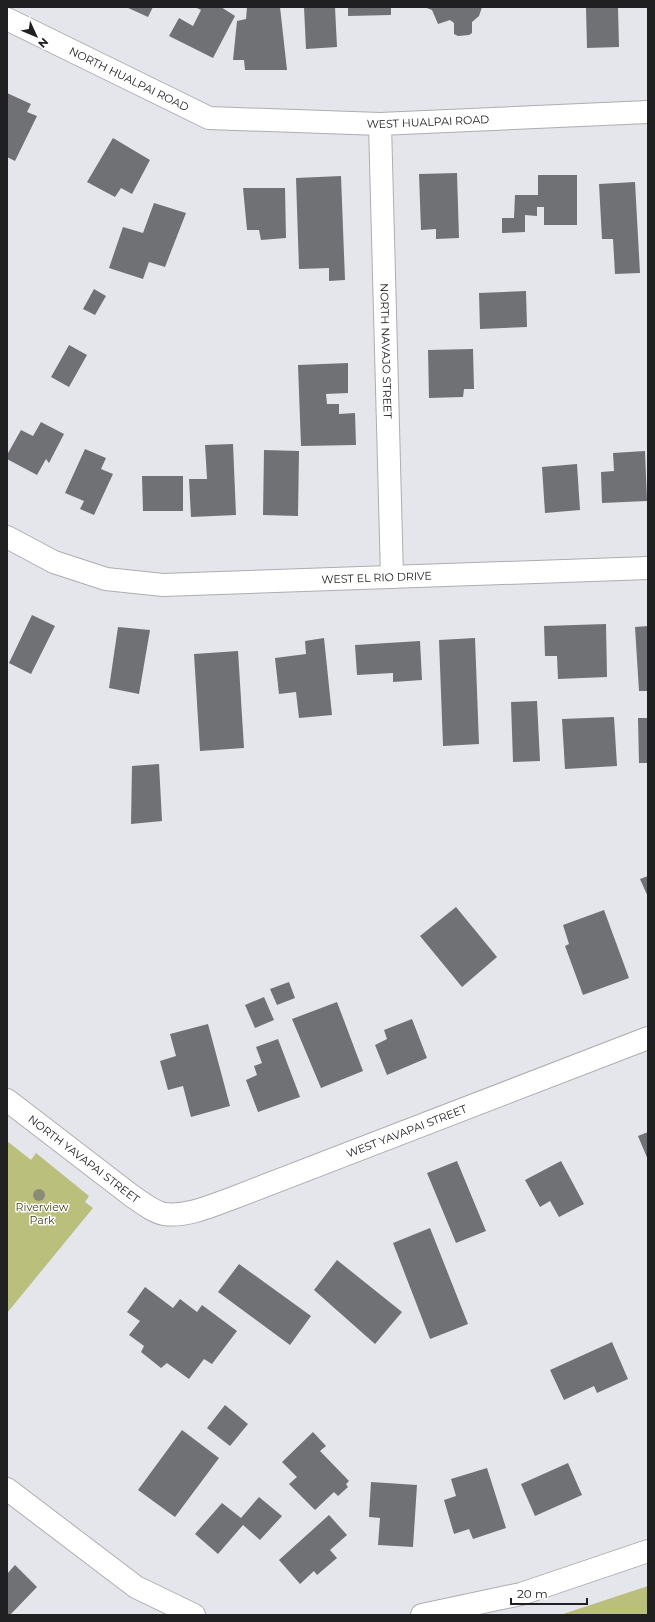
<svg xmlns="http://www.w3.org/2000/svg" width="655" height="1622" font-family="Montserrat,sans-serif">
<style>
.green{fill:#bbbf7c}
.building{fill:#707175}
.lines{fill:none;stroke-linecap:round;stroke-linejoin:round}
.minor-casing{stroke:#adadb2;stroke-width:24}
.minor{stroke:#fff;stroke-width:22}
.tree{fill:#8b8c77}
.labels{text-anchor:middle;stroke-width:3;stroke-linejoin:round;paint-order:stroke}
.street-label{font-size:11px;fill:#202022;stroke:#fff}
.park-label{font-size:11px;fill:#414218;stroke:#fff}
</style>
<rect width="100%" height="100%" fill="#e5e6eb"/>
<g class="green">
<polygon points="7,1141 31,1160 36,1153 89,1196 85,1202 93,1208 7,1313"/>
<polygon points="648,1586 648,1615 560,1615"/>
</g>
<g class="building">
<polygon points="126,7 153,7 148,17"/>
<polygon points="195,7 221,7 235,16 213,58 169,36 179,18 193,26 201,10"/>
<polygon points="247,7 280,7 287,70 245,70 244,60 233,60 237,21 246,19"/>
<polygon points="304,7 335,7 337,47 306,49"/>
<polygon points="348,7 391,7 391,15 348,16"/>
<polygon points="424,7 482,7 479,16 472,22 472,33 469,35 458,36 454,34 454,23 450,20 438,24 432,10"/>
<polygon points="586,7 618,7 619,47 587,48"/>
<polygon points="7,93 31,104 27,112 37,116 15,161 7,157"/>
<polygon points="113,138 150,160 132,194 121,188 115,197 87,182"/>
<polygon points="457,173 459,238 436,239 436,229 421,230 419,174"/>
<polygon points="538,175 577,175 577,225 544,225 544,207 537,207 537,216 525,215 525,232 502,233 502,218 514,218 515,195 538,195"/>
<polygon points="341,176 345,280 329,281 329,268 299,269 296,178"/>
<polygon points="635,182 640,273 615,274 613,239 602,239 599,184"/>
<polygon points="243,188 285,188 286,238 261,240 259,230 247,230"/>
<polygon points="154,203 186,213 165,267 149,262 143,279 109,268 123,227 143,233"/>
<polygon points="94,289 106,296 95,315 83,309"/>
<polygon points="526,291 527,327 480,329 479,293"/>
<polygon points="69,345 87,355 69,387 51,377"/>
<polygon points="473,349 474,389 464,389 463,397 429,398 428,350"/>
<polygon points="348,363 348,393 326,394 327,404 339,404 339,414 355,413 356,445 301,446 298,365"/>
<polygon points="41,422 64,434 49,463 46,459 37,475 7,459 7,455 21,430 33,436"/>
<polygon points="233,444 236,515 191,517 189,479 207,479 205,445"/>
<polygon points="85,449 106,458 101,469 113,474 94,515 80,509 84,501 65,493"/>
<polygon points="264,450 299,451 298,516 263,515"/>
<polygon points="645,451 647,501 602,503 601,472 614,471 613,453"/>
<polygon points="577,464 580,510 545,513 542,467"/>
<polygon points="142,476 183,476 183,511 143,511"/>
<polygon points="32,615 55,626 31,674 9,663"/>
<polygon points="606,624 607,677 558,679 557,656 545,656 544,626"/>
<polygon points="648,626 648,691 639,691 635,627"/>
<polygon points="118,627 150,630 139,694 109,688"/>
<polygon points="324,638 332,715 299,718 296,692 279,694 275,658 306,654 305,641"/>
<polygon points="475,638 479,744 443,746 439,640"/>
<polygon points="420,641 422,680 393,682 393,673 357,675 355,645"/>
<polygon points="238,651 244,748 200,751 194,654"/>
<polygon points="537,701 540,761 513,762 511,702"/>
<polygon points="614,717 617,766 565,769 562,719"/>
<polygon points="638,718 648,718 648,763 639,763"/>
<polygon points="159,764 162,821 131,824 132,766"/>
<polygon points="648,876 648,897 640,879"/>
<polygon points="456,907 497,957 462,987 420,936"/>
<polygon points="604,910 629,978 583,995 565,946 569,944 563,925"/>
<polygon points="289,982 295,998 277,1005 270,989"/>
<polygon points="264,997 274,1020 255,1028 245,1005"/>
<polygon points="337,1002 363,1071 321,1088 292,1019"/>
<polygon points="412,1019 427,1058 387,1075 375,1045 387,1039 384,1030"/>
<polygon points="208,1024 230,1106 191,1117 183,1086 168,1090 160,1061 176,1056 170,1034"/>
<polygon points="278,1039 300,1097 258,1112 246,1080 257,1075 254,1066 262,1063 256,1047"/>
<polygon points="648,1132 648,1160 638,1136"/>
<polygon points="457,1161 486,1231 456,1243 427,1173"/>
<polygon points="561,1161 584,1204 559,1217 550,1201 540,1207 525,1180"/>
<polygon points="430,1228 468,1324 430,1339 393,1243"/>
<polygon points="337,1260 402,1312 375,1344 314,1290"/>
<polygon points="239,1264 311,1316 290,1345 218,1292"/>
<polygon points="145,1287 173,1308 180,1299 197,1312 202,1305 237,1331 212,1364 204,1359 189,1379 167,1363 161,1368 141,1352 144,1346 129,1335 140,1321 127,1312"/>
<polygon points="612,1342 628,1379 597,1393 594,1386 564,1400 550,1370"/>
<polygon points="225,1405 248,1424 230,1446 207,1428"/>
<polygon points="182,1430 219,1458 175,1517 138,1490"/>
<polygon points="313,1432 326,1446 320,1451 349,1481 346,1484 348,1487 338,1496 334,1492 315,1510 289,1484 297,1477 282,1462"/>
<polygon points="568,1463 582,1495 535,1516 521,1484"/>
<polygon points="487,1468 506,1528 473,1539 469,1529 454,1534 444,1500 456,1496 451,1479"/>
<polygon points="371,1482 417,1485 413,1547 378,1545 380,1518 369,1517"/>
<polygon points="259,1497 282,1516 260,1540 243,1525 218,1554 195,1534 222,1503 241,1518"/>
<polygon points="329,1515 347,1535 330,1550 337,1558 317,1575 314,1571 300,1584 279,1560"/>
<polygon points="15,1565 37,1587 10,1615 7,1615 7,1574"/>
</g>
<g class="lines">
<g class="minor-casing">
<g id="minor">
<path id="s1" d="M7,19l202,99 171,6 268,-12"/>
<path id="s2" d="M380,124l12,453"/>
<path id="s3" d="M7,537l47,25 52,17 57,6 485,-17"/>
<path id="s4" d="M7,1100l125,96c9,6 21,16 32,18 23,3 47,-8 69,-16l415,-160"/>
<polyline points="7,1489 136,1587 194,1615"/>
<polyline points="422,1615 521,1594 648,1551"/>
</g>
</g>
<use href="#minor" class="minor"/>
</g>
<circle class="tree" cx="39" cy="1195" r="6"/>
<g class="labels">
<g class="street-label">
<text dy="4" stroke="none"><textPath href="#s1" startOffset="136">NORTH HUALPAI ROAD</textPath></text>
<text dy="4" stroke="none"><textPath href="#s1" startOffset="444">WEST HUALPAI ROAD</textPath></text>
<text dy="4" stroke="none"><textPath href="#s2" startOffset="227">NORTH NAVAJO STREET</textPath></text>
<text dy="4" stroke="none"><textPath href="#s3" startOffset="379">WEST EL RIO DRIVE</textPath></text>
<text dy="4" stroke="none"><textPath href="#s4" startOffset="452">WEST YAVAPAI STREET</textPath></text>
<text dy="4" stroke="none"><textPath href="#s4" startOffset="97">NORTH YAVAPAI STREET</textPath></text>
</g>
<g class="park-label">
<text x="42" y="1211">Riverview<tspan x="42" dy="13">Park</tspan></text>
</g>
</g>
<rect width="655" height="1622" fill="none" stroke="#202022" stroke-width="16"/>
<g transform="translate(36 36) rotate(134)" stroke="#ffffff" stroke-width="3" paint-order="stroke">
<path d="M0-3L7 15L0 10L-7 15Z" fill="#202022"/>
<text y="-6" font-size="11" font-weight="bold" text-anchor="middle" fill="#202022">N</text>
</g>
<path d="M511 1598v6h76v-6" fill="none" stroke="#202022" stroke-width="2"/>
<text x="517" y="1598" font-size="12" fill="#202022" stroke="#ffffff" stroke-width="3" paint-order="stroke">20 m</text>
</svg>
